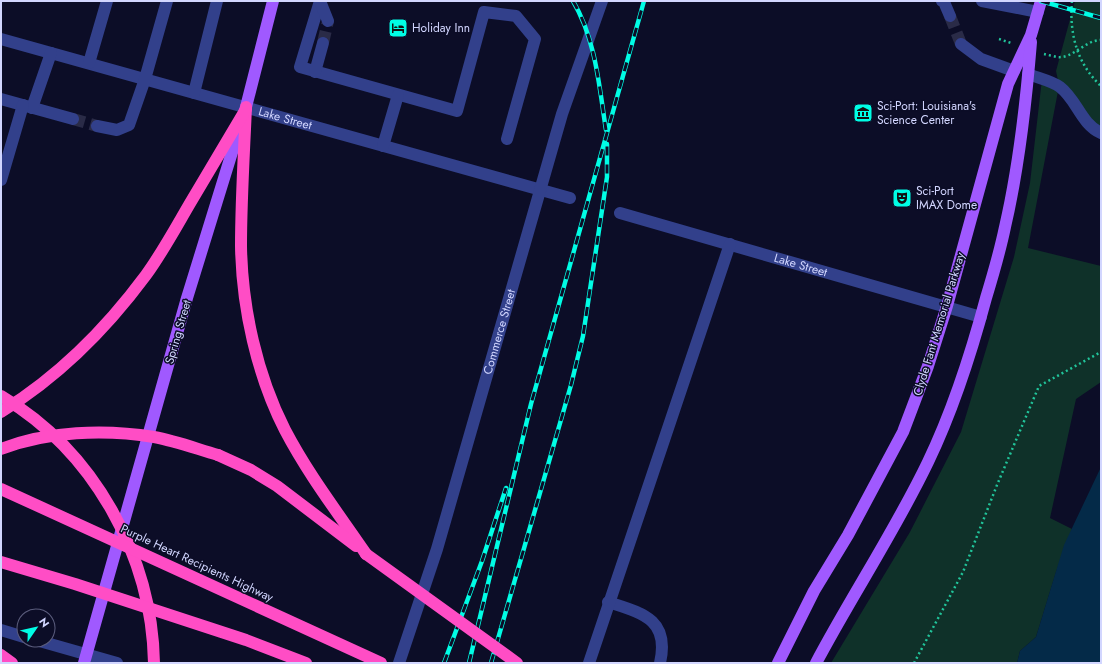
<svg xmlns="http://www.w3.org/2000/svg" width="1102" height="664" font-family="Jost,sans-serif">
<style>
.green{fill:#0f3129}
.water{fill:#042a48}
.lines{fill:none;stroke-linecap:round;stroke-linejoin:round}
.minor-tunnel{stroke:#2a2b47;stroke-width:12;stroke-dasharray:12 6;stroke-linecap:butt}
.path{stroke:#21c49a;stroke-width:2.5;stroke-dasharray:2 3;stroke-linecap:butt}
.minor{stroke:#32408b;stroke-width:12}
.major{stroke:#a059ff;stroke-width:12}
.highway{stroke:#ff4dc5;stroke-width:12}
.rail-casing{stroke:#00fde5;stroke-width:4.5}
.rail{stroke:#0c0d27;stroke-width:3;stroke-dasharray:9;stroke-linecap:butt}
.highway-bridge{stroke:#ff4dc5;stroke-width:12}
.labels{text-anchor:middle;stroke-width:3;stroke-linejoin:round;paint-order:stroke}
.poi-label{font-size:12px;fill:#d2d6ff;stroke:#0c0d27;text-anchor:start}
.street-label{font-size:12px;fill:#d2d6ff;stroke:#0c0d27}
</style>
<rect width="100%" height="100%" fill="#0c0d27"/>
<polygon class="green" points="1075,1 1101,1 1101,133 1059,86 1028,248 1101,266 1101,382 1076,399 1050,518 1072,529 1056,572 1036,637 1020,651 1017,663 831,663 910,532 961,432 1014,257 1030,183 1042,79 1059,85 1056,71"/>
<polygon class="water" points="1101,467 1101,663 1017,663 1020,651 1036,637 1064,545"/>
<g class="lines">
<g class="minor-tunnel">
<polyline points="950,16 961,44"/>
<polyline points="323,43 328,21"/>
<polyline points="73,119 97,126"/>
</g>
<g class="path">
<path d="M1072,1c-3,32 5,63 29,85"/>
<polyline points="999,39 1011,43"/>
<path d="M1044,54c4,1 9,2 13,3 16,2 28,-17 44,-17"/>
<polyline points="914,663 963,572 997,485 1039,386 1101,352"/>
</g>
<g class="minor">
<polyline points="320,1 300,67 457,111 484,12 516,16 535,39 507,139"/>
<polyline points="320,1 328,21"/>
<polyline points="942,1 944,2 950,16"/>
<polyline points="982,1 1038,12"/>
<path id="s1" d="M1,39l569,159"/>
<polyline points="961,44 981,59 1014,71"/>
<polyline points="89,63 107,1"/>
<polyline points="315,72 323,43"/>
<path d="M1028,74c10,4 24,7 32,13 17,13 21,37 41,46"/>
<polyline points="194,93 217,1"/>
<polyline points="1,99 73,119"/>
<polyline points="32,108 51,53"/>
<polyline points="97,126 117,130 129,125 145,79 167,1"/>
<polyline points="383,146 398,95"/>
<polyline points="1,180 23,105"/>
<path id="s2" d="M620,213l361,104"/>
<path d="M608,602c34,11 62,17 52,61"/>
<polyline points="1,630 24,637"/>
<polyline points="36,640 117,663"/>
<path id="s3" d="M399,663l38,-114 125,-435 40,-113"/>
<polyline points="589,663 730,244"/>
</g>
<g class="major">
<polyline points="84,663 187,298 246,107 273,1"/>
<polyline points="778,663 814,591 848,535 903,432 928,366 947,306 1008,84 1031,35 1041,1"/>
<path d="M816,663c36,-68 79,-132 112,-201 25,-52 43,-108 58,-164 7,-23 14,-47 19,-71 14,-60 21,-123 26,-185"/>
</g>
<g class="highway">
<path d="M246,107c-2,47 -5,93 -5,139 1,62 16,129 44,184 23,44 53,83 81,124"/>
<path d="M1,412c57,-35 105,-83 145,-137 16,-22 29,-46 43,-70 19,-32 38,-64 57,-96"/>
<polyline points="218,455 251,470 277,486 356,546"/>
<polyline points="1,655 12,663"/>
</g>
<g class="rail-casing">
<g id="rail">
<path d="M573,1c23,39 26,85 33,129"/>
<polyline points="1041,1 1101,18"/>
<polyline points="444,663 482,561 506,488"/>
<polyline points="469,663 531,404 644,1"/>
<polyline points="491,663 571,385 583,336 607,177 607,144"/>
</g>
</g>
<use href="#rail" class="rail"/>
<g class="highway-bridge">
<path d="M1,396c93,55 151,160 153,267"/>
<path d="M1,449c46,-18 104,-20 153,-12 22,4 43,12 64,18"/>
<polyline points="1,489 381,663"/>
<polyline points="366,554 517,663"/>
<polyline points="1,562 75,584 246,640 306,663"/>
</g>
</g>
<defs>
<g id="hotel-square" transform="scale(1)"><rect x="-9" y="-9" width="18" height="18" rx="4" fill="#00fde5" stroke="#0c0d27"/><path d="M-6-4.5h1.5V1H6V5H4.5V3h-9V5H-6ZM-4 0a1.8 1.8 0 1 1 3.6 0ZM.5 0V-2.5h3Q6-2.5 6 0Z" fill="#111"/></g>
<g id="museum-square" transform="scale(1)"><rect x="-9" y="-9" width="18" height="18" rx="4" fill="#00fde5" stroke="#0c0d27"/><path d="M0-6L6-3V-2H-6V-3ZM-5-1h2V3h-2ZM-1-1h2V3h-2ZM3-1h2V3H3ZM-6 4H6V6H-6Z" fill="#111"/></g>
<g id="theatre-square" transform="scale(1)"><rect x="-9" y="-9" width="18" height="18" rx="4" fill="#00fde5" stroke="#0c0d27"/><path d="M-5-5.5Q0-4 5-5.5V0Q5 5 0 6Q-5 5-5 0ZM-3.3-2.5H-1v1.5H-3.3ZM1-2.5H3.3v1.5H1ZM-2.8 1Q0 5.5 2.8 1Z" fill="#111"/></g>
</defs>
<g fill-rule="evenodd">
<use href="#hotel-square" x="398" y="28"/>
<use href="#museum-square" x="863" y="113"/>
<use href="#theatre-square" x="902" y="198"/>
</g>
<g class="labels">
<g class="poi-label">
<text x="412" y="32">Holiday Inn</text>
<text x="877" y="110">Sci-Port: Louisiana's<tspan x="877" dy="14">Science Center</tspan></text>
<text x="916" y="195">Sci-Port<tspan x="916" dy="14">IMAX Dome</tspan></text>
</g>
<g class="street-label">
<text dy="4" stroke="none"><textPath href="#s1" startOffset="295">Lake Street</textPath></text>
<text dy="4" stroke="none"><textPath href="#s2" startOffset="188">Lake Street</textPath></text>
<text transform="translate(939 324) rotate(-73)" y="4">Clyde Fant Memorial Parkway</text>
<text transform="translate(178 332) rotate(-74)" y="4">Spring Street</text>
<text dy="4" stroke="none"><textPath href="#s3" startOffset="346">Commerce Street</textPath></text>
<text transform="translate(197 563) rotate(25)" y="4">Purple Heart Recipients Highway</text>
</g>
</g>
<rect width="1102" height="664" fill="none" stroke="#d2d6ff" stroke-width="4"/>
<g transform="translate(36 628) rotate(56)"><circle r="19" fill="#0c0d27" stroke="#5b5d7d"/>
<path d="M0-3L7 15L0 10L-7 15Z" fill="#00fde5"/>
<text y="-6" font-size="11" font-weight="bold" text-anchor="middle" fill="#d2d6ff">N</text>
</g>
</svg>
